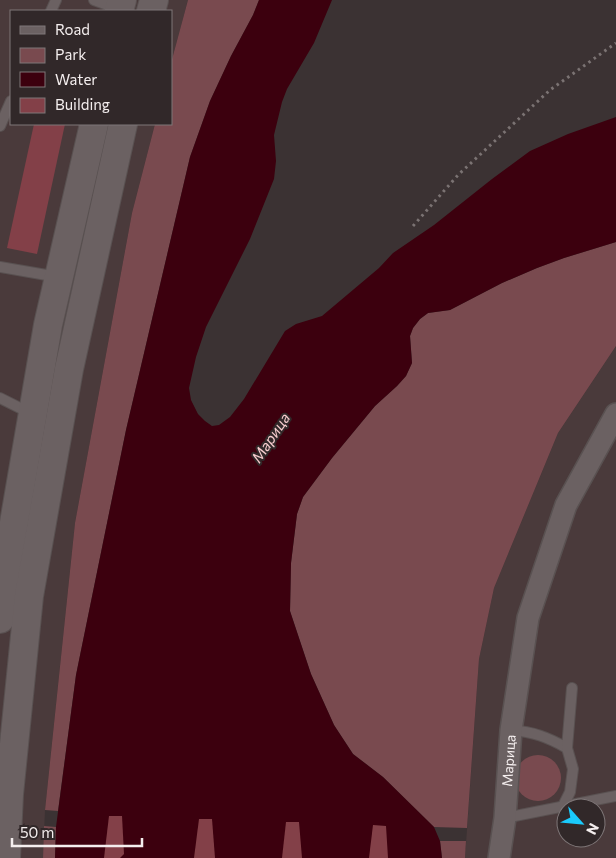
<svg xmlns="http://www.w3.org/2000/svg" width="616" height="858" font-family="Commissioner,sans-serif">
<style>
.built{fill:#4a3a3b;fill-rule:evenodd}
.green{fill:#794a4f}
.water{fill:#3c000e}
.building{fill:#834048}
.lines{fill:none;stroke-linecap:round;stroke-linejoin:round}
.lane-casing{stroke:#595151;stroke-width:12}
.street-casing{stroke:#595151;stroke-width:24}
.secondary-casing{stroke:#595151;stroke-width:30}
.path{stroke:#7b7373;stroke-width:3;stroke-dasharray:2.5 4;stroke-linecap:butt}
.lane{stroke:#6b6162;stroke-width:10}
.street{stroke:#6b6162;stroke-width:21}
.secondary{stroke:#6b6162;stroke-width:28}
.labels{text-anchor:middle;stroke-width:4;stroke-linejoin:round;paint-order:stroke}
.street-label{font-size:14px;fill:#f4eeee;stroke:#312829}
.water-label{font-size:15px;font-style:italic;fill:#f7ccce;stroke:#312829}
</style>
<rect width="100%" height="100%" fill="#3b3233"/>
<g class="built">
<polygon points="0,0 188,0 171,63 171,11 11,11 11,124 155,124 132,213 75,523 45,810 43,858 0,858"/>
<path d="M616,346v512h-151l14,-199 15,-71 64,-155zM566,808h30v30h-30z"/>
</g>
<g class="green">
<polygon points="188,0 259,0 253,15 231,56 210,101 190,157 126,430 76,675 58,811 45,810 75,523 132,213 155,124 171,124 171,63"/>
<polygon points="616,242 616,346 558,433 494,588 479,659 467,828 434,827 383,777 353,754 334,725 311,674 290,611 291,563 297,514 303,497 332,458 375,406 397,386 406,376 412,363 410,336 413,328 420,319 428,313 450,310 502,283 537,268 564,258"/>
<circle cx="538" cy="778" r="23"/>
<polygon points="44,826 56,827 55,858 43,858"/>
<polygon points="440,841 466,841 465,858 442,858"/>
</g>
<polygon class="water" points="259,0 332,0 314,43 287,89 282,102 274,135 276,161 274,179 250,239 206,327 196,357 189,388 191,400 198,414 205,421 212,426 219,425 230,417 244,399 285,331 296,324 322,316 379,268 393,253 434,225 492,179 530,151 568,134 616,117 616,242 564,258 537,268 502,283 450,310 428,313 420,319 413,328 410,336 412,363 406,376 397,386 375,406 332,458 303,497 297,514 291,563 290,611 311,674 334,725 353,754 383,777 434,827 440,841 442,858 55,858 56,827 76,675 126,430 190,157 210,101 231,56 253,15"/>
<g class="building">
<polygon points="34,124 65,124 37,254 7,248"/>
<polygon points="109,816 122,816 124,854 120,858 104,858"/>
<polygon points="199,819 212,819 215,858 194,858"/>
<polygon points="286,822 299,822 302,858 282,858"/>
<polygon points="373,825 386,826 388,858 369,858"/>
</g>
<g class="lines">
<g class="lane-casing">
<g id="lane">
<polyline points="94,0 119,9"/>
<polyline points="51,11 56,0"/>
<polyline points="0,126 11,101"/>
<polyline points="0,267 58,277"/>
<polyline points="0,398 30,413"/>
<path d="M511,730c23,2 36,7 56,18"/>
<polyline points="563,806 570,792 573,769 567,748 572,688"/>
<polyline points="505,818 616,796"/>
</g>
</g>
<g class="street-casing">
<g id="street">
<path id="s1" d="M499,858l6,-40 6,-88 17,-112 38,-113 50,-91"/>
</g>
</g>
<g class="secondary-casing">
<g id="secondary">
<polyline points="119,11 122,0"/>
<polyline points="151,11 154,0"/>
<polyline points="0,619 8,558 48,325 94,124"/>
<polyline points="6,858 9,794 29,596 69,369 123,124"/>
</g>
</g>
<polyline class="path" points="413,226 458,175 550,90 616,43"/>
<use href="#lane" class="lane"/>
<use href="#street" class="street"/>
<use href="#secondary" class="secondary"/>
</g>
<g class="labels">
<g class="street-label">
<text dy="5" stroke="none"><textPath href="#s1" startOffset="98">Марица</textPath></text>
</g>
<g class="water-label">
<text transform="translate(271 438) rotate(-56)" y="5">Марица</text>
</g>
</g>
<rect x="10" y="10" width="162" height="115" fill="#312829" stroke="#7f7778"/>
<rect x="20" y="26" width="25" height="8" fill="#6b6162" stroke="#7f7778"/>
<text x="55" y="35" font-size="15" fill="#f4eeee">Road</text>
<rect x="20" y="48" width="25" height="15" fill="#794a4f" stroke="#7f7778"/>
<text x="55" y="60" font-size="15" fill="#f4eeee">Park</text>
<rect x="20" y="72" width="25" height="15" fill="#3c000e" stroke="#7f7778"/>
<text x="55" y="85" font-size="15" fill="#f4eeee">Water</text>
<rect x="20" y="98" width="25" height="15" fill="#834048" stroke="#7f7778"/>
<text x="55" y="110" font-size="15" fill="#f4eeee">Building</text>
<g transform="translate(581 823) rotate(117)"><circle r="24" fill="#312829" stroke="#7f7778"/>
<path d="M0-4L9 19L0 12L-9 19Z" fill="#1acafc"/>
<text y="-8" font-size="14" font-weight="bold" text-anchor="middle" fill="#f4eeee">N</text>
</g>
<path d="M12 838v8h130v-8" fill="none" stroke="#f4eeee" stroke-width="2.5"/>
<text x="20" y="838" font-size="15" fill="#f4eeee" stroke="#312829" stroke-width="4" paint-order="stroke">50 m</text>
</svg>
